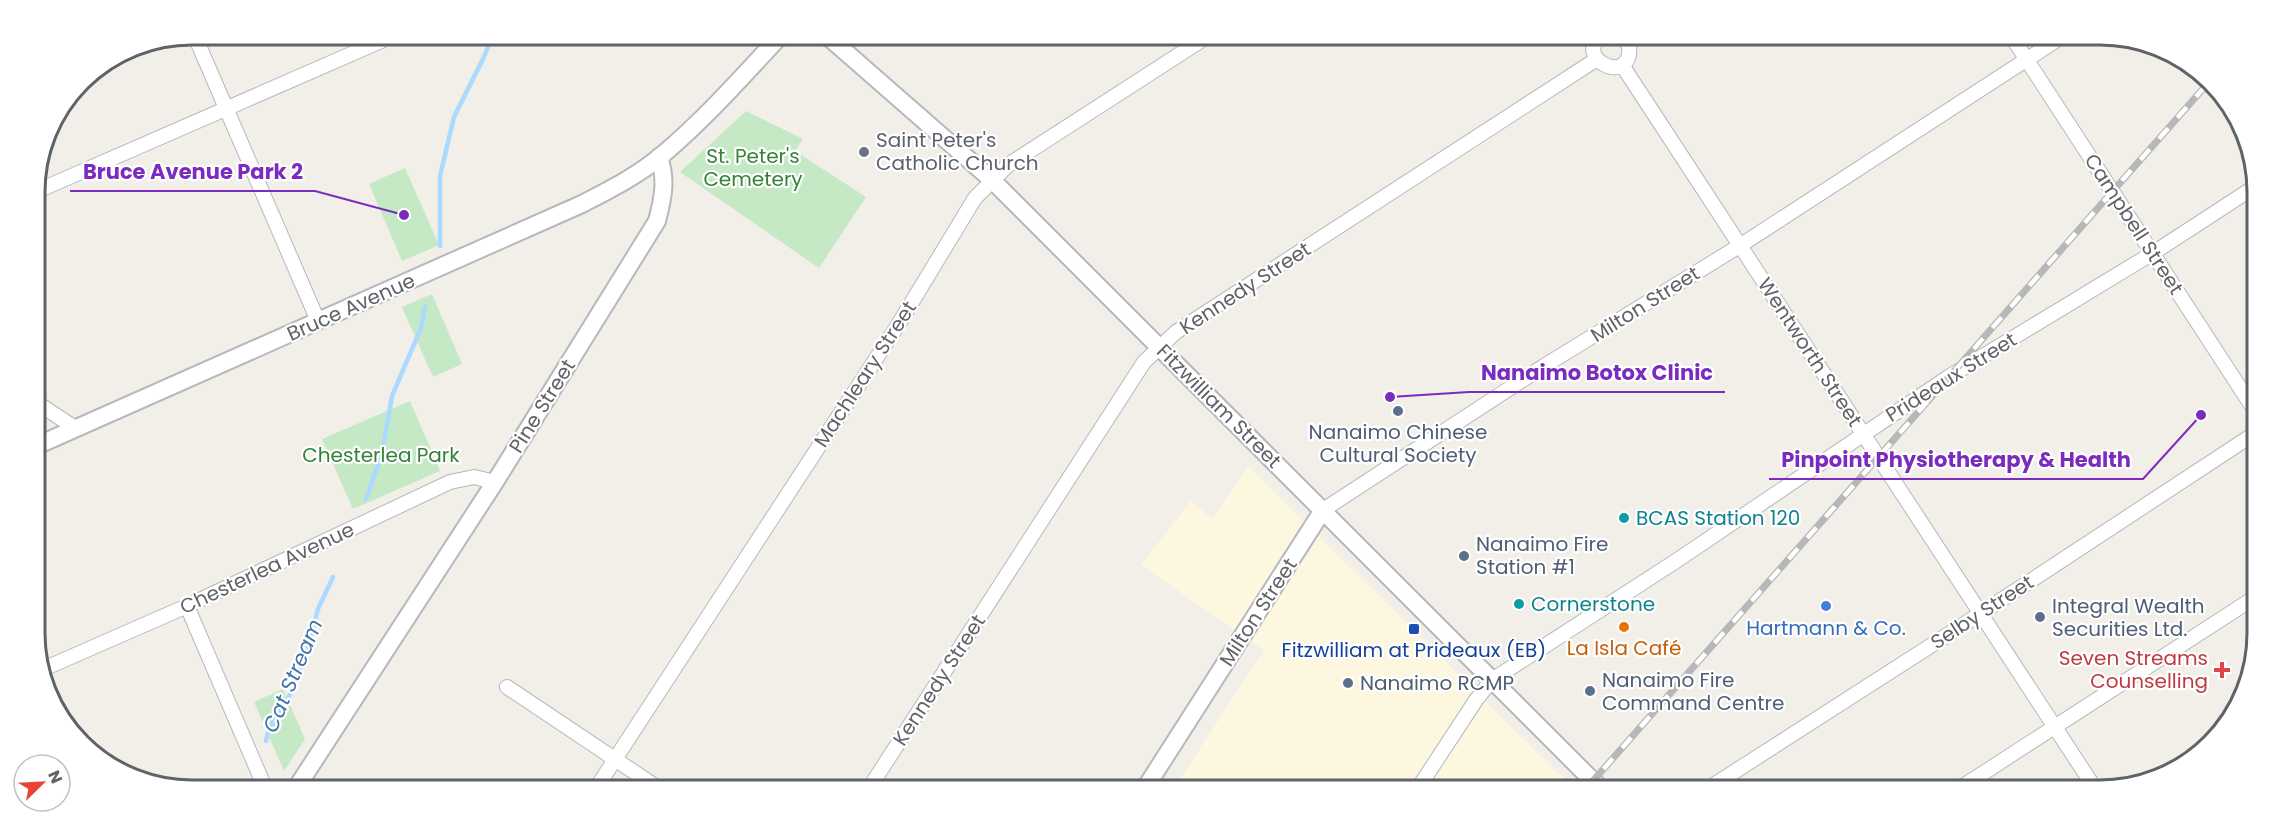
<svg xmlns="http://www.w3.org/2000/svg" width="2292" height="825" font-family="Poppins,sans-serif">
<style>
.commercial{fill:#fef7e0}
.green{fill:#c5e8c5}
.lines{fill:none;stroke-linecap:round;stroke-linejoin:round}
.stream{stroke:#aadaff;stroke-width:4.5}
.minor-casing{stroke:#b5b8bc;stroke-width:16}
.tertiary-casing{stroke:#b5b8bc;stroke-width:20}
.minor{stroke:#fff;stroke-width:14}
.tertiary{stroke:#fff;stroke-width:16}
.rail-casing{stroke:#b6b7b8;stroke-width:7}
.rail{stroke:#fff;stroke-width:4.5;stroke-dasharray:14;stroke-linecap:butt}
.worship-dot{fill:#6b7280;stroke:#fff;stroke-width:2}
.service-dot{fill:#5c6f8a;stroke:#fff;stroke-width:2}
.culture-dot{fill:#0f9aa8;stroke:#fff;stroke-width:2}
.shop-dot{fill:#3f7fe0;stroke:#fff;stroke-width:2}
.food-dot{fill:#e8710a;stroke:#fff;stroke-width:2}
.transit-dot{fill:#1a4fb4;stroke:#fff;stroke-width:2}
.health-dot{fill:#e0444e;stroke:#fff;stroke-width:2}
.labels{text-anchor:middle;stroke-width:4.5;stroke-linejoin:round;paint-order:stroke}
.worship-label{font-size:20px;fill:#5b616d;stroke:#fff;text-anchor:start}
.park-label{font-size:20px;fill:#348238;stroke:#fff}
.street-label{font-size:20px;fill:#5f6368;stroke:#fff}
.service-label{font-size:20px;fill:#4e5e75;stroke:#fff;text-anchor:start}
.culture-label{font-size:20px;fill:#0d838f;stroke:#fff;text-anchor:start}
.shop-label{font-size:20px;fill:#366cbe;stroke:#fff}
.food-label{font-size:20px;fill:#c56008;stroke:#fff}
.transit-label{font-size:20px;fill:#164399;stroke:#fff}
.health-label{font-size:20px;fill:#be3a42;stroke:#fff;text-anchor:end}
.water-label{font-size:21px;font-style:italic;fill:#4174aa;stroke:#fff}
.rim{fill:none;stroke:#5f6368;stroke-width:3}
.leader{fill:none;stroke:#7b2cbf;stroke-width:2}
.callout-dot{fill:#7b2cbf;stroke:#fff;stroke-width:2}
.callout-label{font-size:21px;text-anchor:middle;font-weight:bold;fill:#7b2cbf;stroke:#fff;stroke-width:4.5;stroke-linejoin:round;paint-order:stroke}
</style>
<rect width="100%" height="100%" fill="#f1efe8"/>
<polygon class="commercial" points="1248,466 1575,790 1323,790 1305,779 1298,790 1173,790 1264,650 1141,565 1191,501 1212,519"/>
<g class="green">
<polygon points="746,111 803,139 795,151 866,197 819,268 680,172"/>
<polygon points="405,168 439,245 402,261 369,184"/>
<polygon points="432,294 462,364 433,377 402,307"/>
<polygon points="410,401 440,471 353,509 322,439"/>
<polygon points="283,689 305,739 284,771 254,702"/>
</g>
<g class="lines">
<g class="stream">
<polyline points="440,246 440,176 454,117 484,57 493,34"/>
<polyline points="366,499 382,453 392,396 421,328 425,307"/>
<polyline points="266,741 269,728 286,704 307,651 318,609 333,577"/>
</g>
<g class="minor-casing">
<g id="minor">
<polyline points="194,34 318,321"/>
<path d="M1605,34c-38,22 29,56 24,11l-11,-11"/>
<polyline points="2010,34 2257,414"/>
<polyline points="1622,65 2096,790"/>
<polyline points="35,192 381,41 388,34"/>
<polyline points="36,402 75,428"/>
<polyline points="1323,510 1544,366 1741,245 2066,34"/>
<polyline points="187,606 266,790"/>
<polyline points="41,670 187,606 450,482 474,477 495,482"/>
<polyline points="507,687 661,790"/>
<polyline points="595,790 898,325 975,198 1008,165 1211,34"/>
<polyline points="868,790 1144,362 1176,332 1597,59"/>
<polyline points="1417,790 1476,700 1492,680 1676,561 1950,376 2153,253 2256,186"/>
<polyline points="1706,790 1980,614 2257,432"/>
<polyline points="1957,790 2257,596"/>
</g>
</g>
<g class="tertiary-casing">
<g id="tertiary">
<polyline points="825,34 992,180 1602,790"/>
<path d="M36,446l546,-242c27,-14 55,-28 79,-48 44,-37 82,-80 121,-122"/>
<path d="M295,790l200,-308 162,-261c6,-23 10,-41 2,-64"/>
<polyline points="1144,790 1323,510"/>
</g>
</g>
<use href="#minor" class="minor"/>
<use href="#tertiary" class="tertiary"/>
<g class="rail-casing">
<polyline id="rail" points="1585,790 2209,82"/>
</g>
<use href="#rail" class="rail"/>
</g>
<circle class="worship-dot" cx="864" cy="152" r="6"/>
<g class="service-dot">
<circle cx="1398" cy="411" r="6"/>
<circle cx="1464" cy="556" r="6"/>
<circle cx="2040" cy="617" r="6"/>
<circle cx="1348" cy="683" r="6"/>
<circle cx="1590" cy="691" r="6"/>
</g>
<g class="culture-dot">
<circle cx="1624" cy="518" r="6"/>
<circle cx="1519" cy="604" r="6"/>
</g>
<circle class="shop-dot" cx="1826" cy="606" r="6"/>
<circle class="food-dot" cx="1624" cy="627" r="6"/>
<rect class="transit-dot" x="1408" y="623" width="12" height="12" rx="3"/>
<path class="health-dot" d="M2219 661h6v6h6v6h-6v6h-6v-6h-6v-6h6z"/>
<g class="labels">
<g class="worship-label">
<text x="876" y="147">Saint Peter's<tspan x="876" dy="23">Catholic Church</tspan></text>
</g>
<g class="park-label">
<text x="753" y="163">St. Peter's<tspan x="753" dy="23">Cemetery</tspan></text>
<text x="381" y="462">Chesterlea Park</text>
</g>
<g class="street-label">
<text transform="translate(2134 224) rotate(57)" y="7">Campbell Street</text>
<text transform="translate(1245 288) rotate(-33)" y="7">Kennedy Street</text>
<text transform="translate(1645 304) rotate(-32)" y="7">Milton Street</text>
<text transform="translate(351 307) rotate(-24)" y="7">Bruce Avenue</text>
<text transform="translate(1810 352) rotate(57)" y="7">Wentworth Street</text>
<text transform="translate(865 374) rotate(-57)" y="7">Machleary Street</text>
<text transform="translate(1951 377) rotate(-32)" y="7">Prideaux Street</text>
<text transform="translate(542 406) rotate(-58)" y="7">Pine Street</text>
<text transform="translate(1219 406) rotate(45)" y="7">Fitzwilliam Street</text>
<text transform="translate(267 568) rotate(-25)" y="7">Chesterlea Avenue</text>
<text transform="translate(1258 612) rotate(-57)" y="7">Milton Street</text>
<text transform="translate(1982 612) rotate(-33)" y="7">Selby Street</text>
<text transform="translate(939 680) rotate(-57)" y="7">Kennedy Street</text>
</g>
<g class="service-label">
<text x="1398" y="439" text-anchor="middle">Nanaimo Chinese<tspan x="1398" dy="23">Cultural Society</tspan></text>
<text x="1476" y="551">Nanaimo Fire<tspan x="1476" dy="23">Station #1</tspan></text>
<text x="2052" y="613">Integral Wealth<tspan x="2052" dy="23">Securities Ltd.</tspan></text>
<text x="1602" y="687">Nanaimo Fire<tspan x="1602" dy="23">Command Centre</tspan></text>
<text x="1360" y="690">Nanaimo RCMP</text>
</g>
<g class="culture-label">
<text x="1636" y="525">BCAS Station 120</text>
<text x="1531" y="611">Cornerstone</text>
</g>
<g class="shop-label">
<text x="1826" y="635">Hartmann &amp; Co.</text>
</g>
<g class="food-label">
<text x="1624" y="655">La Isla Café</text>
</g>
<g class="transit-label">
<text x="1414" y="657">Fitzwilliam at Prideaux (EB)</text>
</g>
<g class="health-label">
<text x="2208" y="665">Seven Streams<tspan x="2208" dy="23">Counselling</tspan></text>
</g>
<g class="water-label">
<text transform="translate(293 676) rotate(-67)" y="7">Cat Stream</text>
</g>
</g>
<path d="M0 0H2292V825H0ZM192 45H2100A147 147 0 0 1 2247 192V633A147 147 0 0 1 2100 780H192A147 147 0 0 1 45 633V192A147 147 0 0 1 192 45Z" fill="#fff" fill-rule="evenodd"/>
<path class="rim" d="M192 45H2100A147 147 0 0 1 2247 192V633A147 147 0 0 1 2100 780H192A147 147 0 0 1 45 633V192A147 147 0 0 1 192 45Z"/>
<path class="leader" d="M404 215L315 191H70M1390 397L1469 392H1725M2201 415L2143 479H1769"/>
<g class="callout-dot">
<circle cx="404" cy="215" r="6"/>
<circle cx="1390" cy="397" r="6"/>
<circle cx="2201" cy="415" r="6"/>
</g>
<g class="callout-label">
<text x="193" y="179">Bruce Avenue Park 2</text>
<text x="1597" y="380">Nanaimo Botox Clinic</text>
<text x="1956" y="467">Pinpoint Physiotherapy &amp; Health</text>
</g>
<g transform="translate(42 783) rotate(66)"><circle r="28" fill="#ffffff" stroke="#bfc1c3" stroke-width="1.5"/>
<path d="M0-4.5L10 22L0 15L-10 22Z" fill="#ea4335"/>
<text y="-9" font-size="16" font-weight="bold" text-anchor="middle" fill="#5f6368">N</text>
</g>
</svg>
